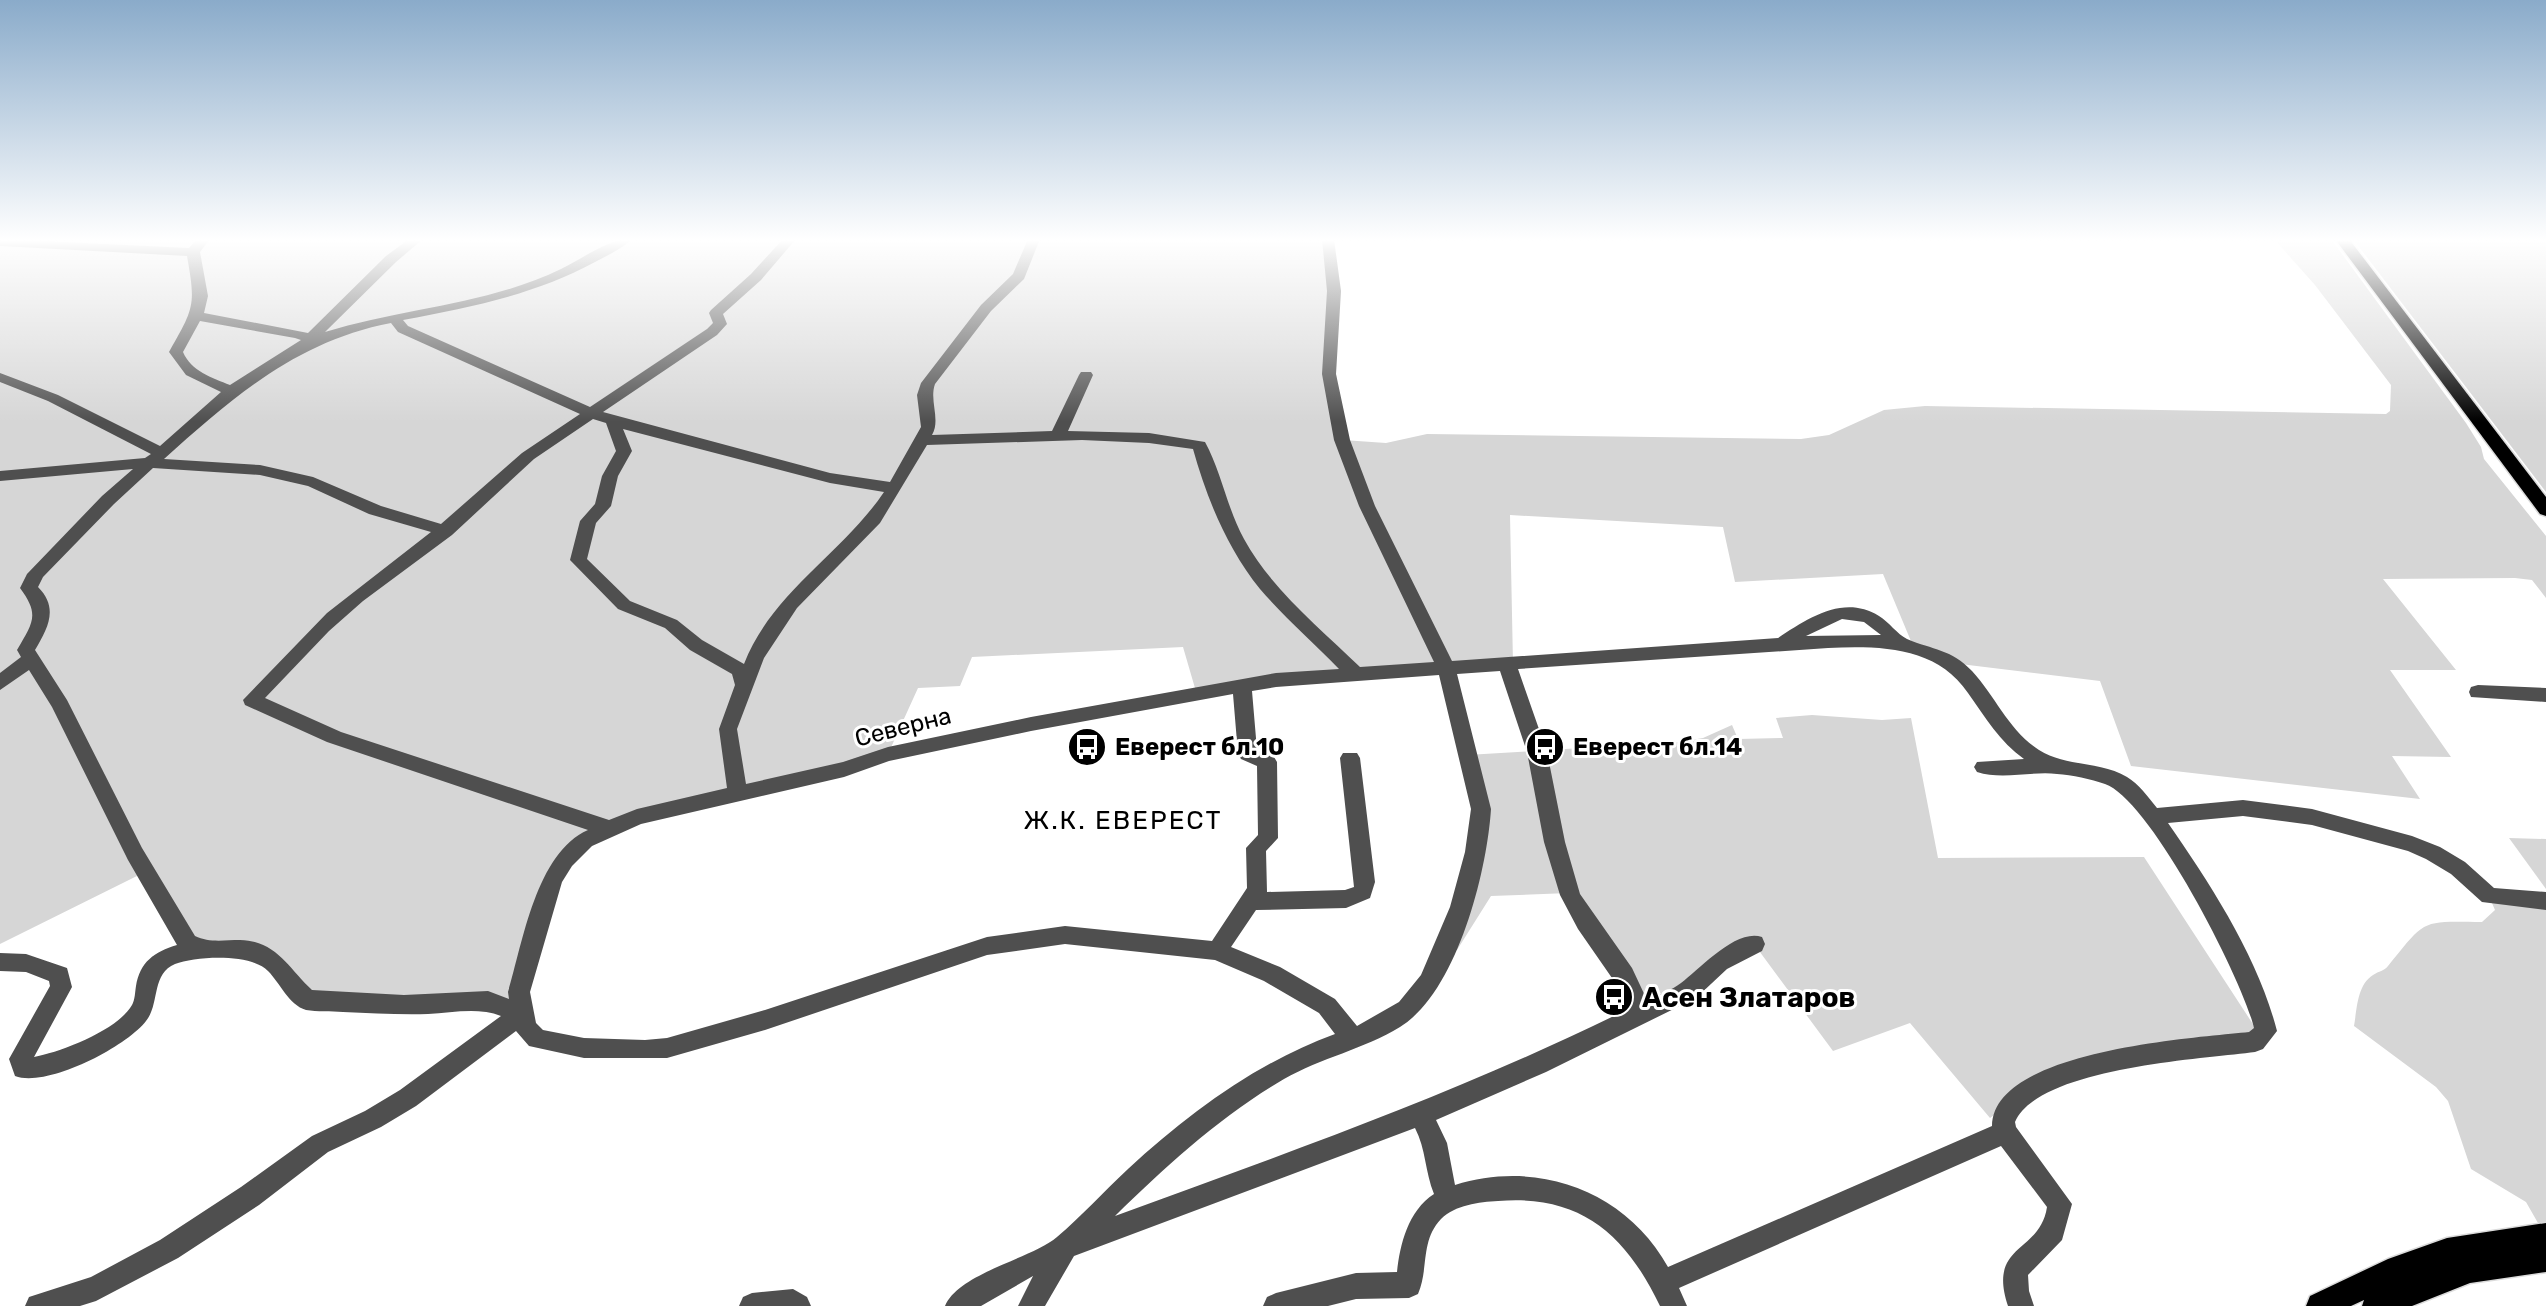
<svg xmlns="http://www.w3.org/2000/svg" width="2546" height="1306" font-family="Rubik,sans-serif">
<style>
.green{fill:#d6d6d6}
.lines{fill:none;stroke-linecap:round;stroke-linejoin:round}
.major-casing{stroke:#dbdbdb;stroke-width:3}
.minor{fill:#4f4f4f;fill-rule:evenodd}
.major{fill:#000;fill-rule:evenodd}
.labels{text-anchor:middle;stroke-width:6;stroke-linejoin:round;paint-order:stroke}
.street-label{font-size:24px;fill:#000;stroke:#fff}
.poi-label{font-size:24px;font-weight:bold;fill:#000;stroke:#fff;text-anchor:start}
.neighbourhood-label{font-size:26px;letter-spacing:2px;fill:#000;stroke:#fff}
.near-poi-label{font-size:28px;font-weight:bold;fill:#000;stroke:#fff;text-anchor:start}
</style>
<rect width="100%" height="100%" fill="#fff"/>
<g class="green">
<polygon points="0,239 1328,239 1334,277 1331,327 1343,440 1386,443 1427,434 1801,439 1829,435 1884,410 1925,406 2386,414 2390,411 2391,385 2315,285 2274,239 2331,239 2466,423 2481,447 2484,459 2546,536 2546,598 2532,580 2515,578 2383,579 2456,670 2390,670 2451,757 2392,756 2420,799 2131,766 2100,681 1952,663 1913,646 1883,574 1735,582 1723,527 1510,515 1513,664 1446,668 1197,695 1183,647 972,657 960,686 918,688 888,754 637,817 565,860 521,1014 307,1000 273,959 197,949 145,872 0,944"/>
<polygon points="2353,239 2546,239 2546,492"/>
<polygon points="1812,715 1882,720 1911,718 1938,858 2144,857 2262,1038 2037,1084 1990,1118 1910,1023 1833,1051 1754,944 1703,977 1637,1003 1569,893 1491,896 1457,950 1444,948 1477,849 1467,755 1680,742 1703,738 1732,725 1738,739 1783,738 1776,718"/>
<polygon points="2509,838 2546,839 2546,889"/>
<path d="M2489,896l57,5v336l-20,-35 -55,-33 -23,-68 -12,-14 -82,-61c3,-17 3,-41 19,-51 6,-4 11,-4 15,-9 38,-47 32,-45 94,-44l13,-12z"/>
</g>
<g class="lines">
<g class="major-casing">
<g id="major">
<polygon points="2335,239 2349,239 2546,497 2546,516 2540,514"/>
<polygon points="2546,1223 2546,1272 2470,1283 2412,1306 2362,1306 2364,1300 2351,1306 2306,1306 2310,1296 2388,1259 2447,1238"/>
</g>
</g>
<g class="minor">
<path d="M0,239l189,9 8,-9h13l-10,13 8,44 -4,17 104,20 78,-77 23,-17h14l-27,23 -71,70c78,-24 162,-27 236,-63 23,-11 46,-30 71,-30 -10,10 -24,16 -37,23 -61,33 -124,45 -192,58l5,6 182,81 117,-78 6,-6 -4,-10 2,-3 40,-36 32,-35h13l-35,41 -38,34 4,10 -10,11 -114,77 227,61 60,9 31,-55 -4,-32 4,-12 60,-78 32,-31 15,-35h12l-16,40 -33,32 -56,73c-6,17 6,35 -3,51l120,-4 27,-56 2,-3h10l2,3 -25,56 81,2 56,9c16,29 22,66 39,97 28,51 75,88 116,128l74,-5 -75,-156 -25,-66 -12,-66 5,-83 -5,-52h12l7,52 -5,83 14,66 25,66 77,155 326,-23c30,-20 66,-44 101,-22 10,6 18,18 28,23 26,11 44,10 65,32 24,26 37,60 67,79 27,17 62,11 88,27 12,7 21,20 30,31l86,-8 69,9 100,27 28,11 25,15 29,26 52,4v18l-64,-8 -31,-28 -25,-15 -18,-8 -96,-26 -69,-9 -75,7c43,62 90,134 109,208l-14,18 -8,3c-54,7 -217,16 -240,70l1,5 56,77 -10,36 -34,35 1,16 5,15h-26c-21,-63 32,-52 39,-99l-46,-61 -322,142 8,18h-27c-34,-71 -79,-112 -162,-105 -19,1 -43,4 -57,18 -21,22 -12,50 -23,75l-9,4 -53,1 -28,7h-65l4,-9 9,-4 80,-20 41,-1c3,-28 11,-61 37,-78 -9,-22 -8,-45 -19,-66l-341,128 -29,50h-27l15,-30 -52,30h-36c14,-33 86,-47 112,-69 25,-21 47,-46 71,-68 61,-56 128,-106 207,-135l-16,-21 -55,-32 -49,-21 -150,-16 -78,11 -222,75 -98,28h-83l-55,-12 -13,-15 -100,75 -35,21 -53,25 -69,53 -81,53 -82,43 -16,5h-55l4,-9 62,-20 69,-37 81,-53 71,-51 53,-25 35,-21 101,-74c-23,-9 -49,-3 -73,-2 -28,1 -57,-1 -85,-2 -12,-1 -26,0 -37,-2 -17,-5 -26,-27 -38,-39 -17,-18 -72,-15 -93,-7 -24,10 -15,40 -29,57 -20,26 -99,67 -131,55l-6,-17 41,-73 -1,-5 -23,-9 -26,-1v-18l26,1 41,14 5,19 -38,70c27,-5 84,-27 98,-52 3,-5 3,-13 4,-19 4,-24 18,-34 41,-41l-49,-85 -76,-153 -23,-37 -29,20v-17l21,-16 -4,-7c16,-28 23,-35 3,-62l7,-14 75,-78 31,-27 -133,12v-10l145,-13 6,-4 -103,-53 -48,-19v-9l58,22 102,51 61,-54 -35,-17 -17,-23c25,-44 27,-46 18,-96l-187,-10zM200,321l95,17 6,2 -71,45c-18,-7 -39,-14 -47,-33zM391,323l7,9 182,82 -58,39 -81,71 -60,-18 -68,-29 -53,-12 -96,-6c69,-62 133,-118 227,-136zM593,419l13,4 10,28 -14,25 -7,28 -15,17 -10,39 48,49 47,19 25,22 42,24 3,11 -16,44 8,59 -90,21 -28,11 -268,-88 -76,-34 64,-67 34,-30 89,-66 82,-76zM623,429l207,54 54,9c-41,61 -113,101 -140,172l-42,-24 -25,-20 -47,-19 -43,-42 9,-36 15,-17 7,-30 14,-25zM1082,440l67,3 44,6c14,50 34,99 67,140 24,28 53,53 79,80l-63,4 -245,44 -143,30 -45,15 -97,22 -9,-55 27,-71 33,-50 83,-85 47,-78zM153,468l107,7 48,11 61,28 62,18 -104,81 -84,87 2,5 82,37 261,88c-52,23 -65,112 -80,162l1,7 -21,-8 -84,4 -92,-5c-24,-22 -35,-49 -72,-50 -16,0 -31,3 -45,-4l-53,-88 -75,-148 -32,-50c13,-22 24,-42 3,-63l5,-10 71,-73zM1842,619l22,3 17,13 -75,1zM1828,648c52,-2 108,-2 140,45 17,24 32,49 56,66l-47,3 -3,5 3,5c25,8 55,-1 80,2 15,1 34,5 48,10 45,15 138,196 149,244l-5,4c-55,6 -256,18 -257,94l-324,141c-42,-76 -130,-108 -213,-82l-8,-42 -11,-23 110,-48 150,-74 31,-29 35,-18 3,-7 -3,-7c-26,-9 -62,32 -81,46 -9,7 -23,12 -34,17l-15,-32 -52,-74 -15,-52 -18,-90 -29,-83zM1500,671l27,81 17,90 16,53 18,34 43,62 5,11 -6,11c-165,81 -333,140 -505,203 52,-51 106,-100 169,-137 37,-21 80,-30 116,-52 57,-35 87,-155 91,-218l-34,-135zM1439,675l32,134 -6,43 -15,55 -29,68 -22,27 -42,24 -22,-27 -55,-32 -49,-20 25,-37 90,-2 24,-10 5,-16 -15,-124 -3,-5h-14l-3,5 14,129 -9,3 -78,2 -1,-41 12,-13 -1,-76 -3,-5 -17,-7 -5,-59 24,-4zM1233,694l5,60 3,5 16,7 1,69 -12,13 1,40 -35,53 -147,-15 -78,11 -222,73 -98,28 -22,2 -61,-2 -41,-8 -7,-7 -6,-31 32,-110 10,-16 20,-20 49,-22 203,-47 45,-16 142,-30z"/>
<polygon points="2478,685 2546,688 2546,702 2471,697 2469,692 2471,687"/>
<polygon points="793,1289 807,1297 811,1306 739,1306 743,1297 752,1293"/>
</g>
<use href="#major" class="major"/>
</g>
<linearGradient id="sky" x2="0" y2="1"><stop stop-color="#8aabca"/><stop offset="0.57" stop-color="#fff"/><stop offset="1" stop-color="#fff" stop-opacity="0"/></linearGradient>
<rect width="2546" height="422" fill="url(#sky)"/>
<defs>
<g id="bus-disc" transform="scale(2)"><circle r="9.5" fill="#000" stroke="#fff"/><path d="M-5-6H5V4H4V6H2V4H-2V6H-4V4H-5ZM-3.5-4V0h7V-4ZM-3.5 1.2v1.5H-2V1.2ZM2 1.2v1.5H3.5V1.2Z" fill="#fff"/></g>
</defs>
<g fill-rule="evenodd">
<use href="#bus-disc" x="1087" y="747"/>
<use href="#bus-disc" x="1545" y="747"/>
<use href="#bus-disc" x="1614" y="997"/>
</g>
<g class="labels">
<g class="street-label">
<text transform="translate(903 727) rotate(-14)" y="8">Северна</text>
</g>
<g class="poi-label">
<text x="1115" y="755">Еверест бл.10</text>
<text x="1573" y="755">Еверест бл.14</text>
</g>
<g class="neighbourhood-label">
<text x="1123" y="829">Ж.К. ЕВЕРЕСТ</text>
</g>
<g class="near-poi-label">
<text x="1642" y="1007">Асен Златаров</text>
</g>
</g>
</svg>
